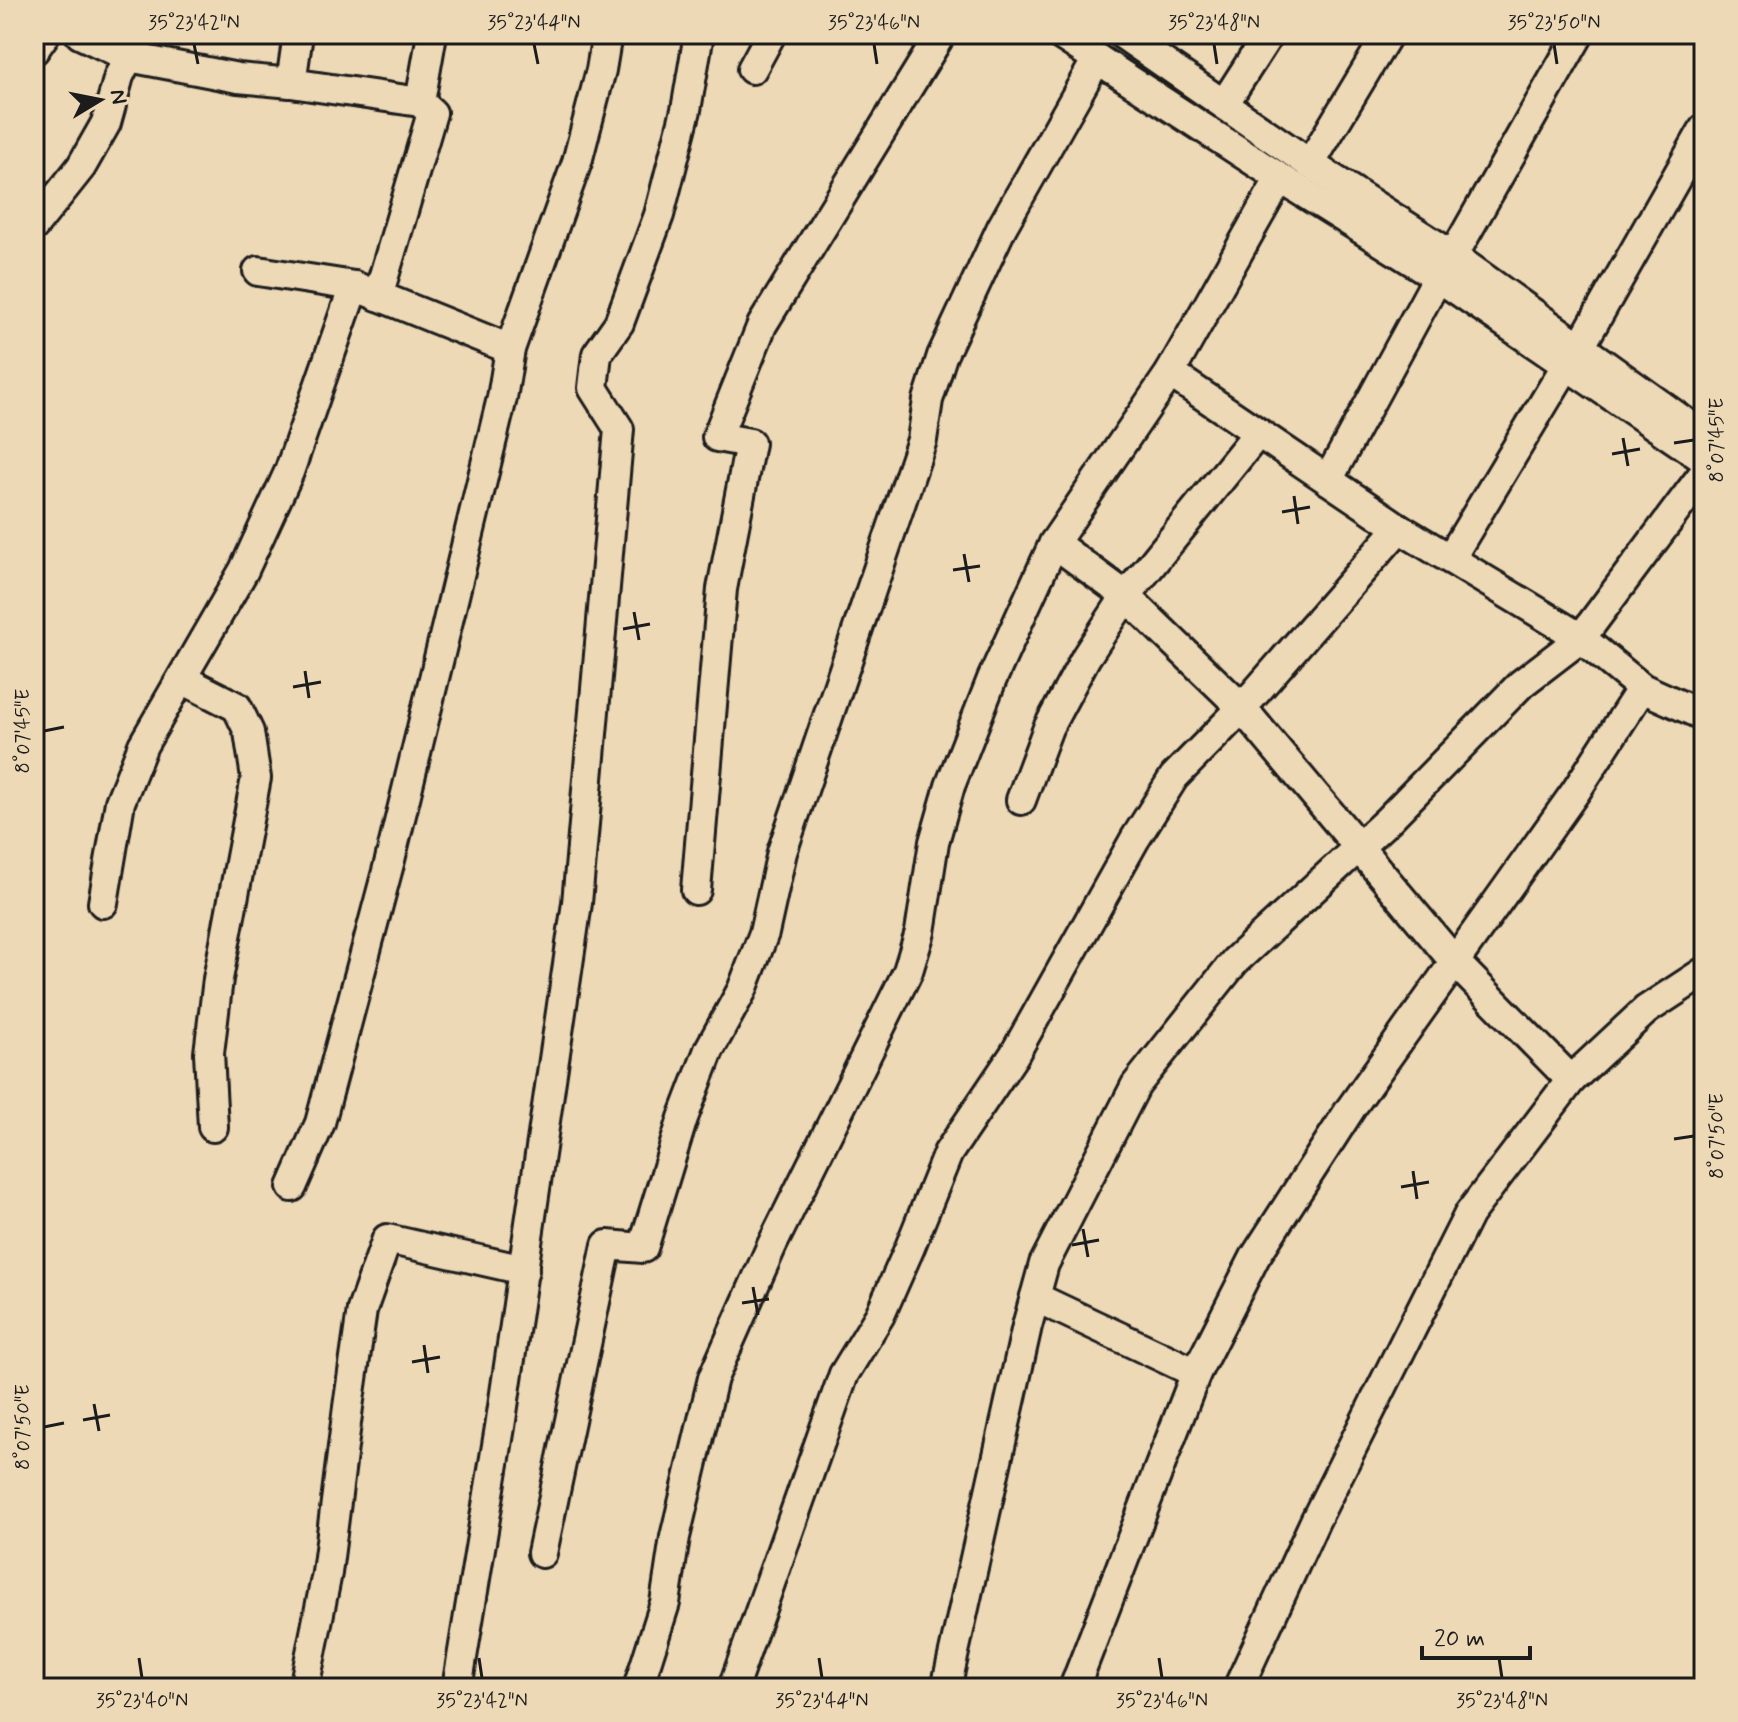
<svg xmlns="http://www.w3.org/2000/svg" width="1738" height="1722" font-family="Mynerve,sans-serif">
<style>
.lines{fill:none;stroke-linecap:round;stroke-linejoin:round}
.minor-casing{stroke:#1c1c1c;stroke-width:34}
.minor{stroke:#eed9b7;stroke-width:28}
.ticks{fill:none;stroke:#1c1c1c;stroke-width:3}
.neatline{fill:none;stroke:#1c1c1c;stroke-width:3}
.ticks-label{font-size:20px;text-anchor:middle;fill:#1c1c1c}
</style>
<rect width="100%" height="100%" fill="#eed9b7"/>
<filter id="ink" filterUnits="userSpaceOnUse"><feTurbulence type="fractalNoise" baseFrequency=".0125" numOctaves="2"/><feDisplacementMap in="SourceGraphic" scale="16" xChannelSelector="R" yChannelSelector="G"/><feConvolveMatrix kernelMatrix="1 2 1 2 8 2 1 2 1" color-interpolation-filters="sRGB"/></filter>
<g filter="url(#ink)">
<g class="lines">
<g class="minor-casing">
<g id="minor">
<polyline points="80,34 129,57 238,78 291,83 420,102 432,113 378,296"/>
<polyline points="1059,34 1280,178 1438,277 1704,459"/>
<polyline points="1122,34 1310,164 1453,256 1704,436"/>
<polyline points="34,50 45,34"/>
<polyline points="752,69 771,34"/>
<polyline points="291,83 298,34"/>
<polyline points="420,102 432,34"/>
<polyline points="1224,104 1269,34"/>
<polyline points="1310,164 1388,34"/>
<polyline points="34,226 81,167 106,123 119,76 140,34"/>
<polyline points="1453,256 1579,34"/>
<polyline points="258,271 354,286 510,349"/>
<polyline points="1580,347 1704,129"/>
<polyline points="1170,373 1399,528 1581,638 1642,688 1704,716"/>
<polyline points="1328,480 1438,277"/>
<polyline points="1054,543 1126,596 1242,708 1454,961 1571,1080"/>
<polyline points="1450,559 1566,366"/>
<polyline points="182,679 237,707 249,732 256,778 218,979 209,1053 213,1127"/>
<polyline points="1021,800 1048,728 1086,657 1126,596 1258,433"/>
<polyline points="696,890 722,589 750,443 717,437 762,325 941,34"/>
<polyline points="103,903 120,802 143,745 244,570 289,472 354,286"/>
<polyline points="292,1187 320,1123 390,860 502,398 510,349 577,162 601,70 607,34"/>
<polyline points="1035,1297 1196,1373"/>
<polyline points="542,1553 607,1245 643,1248 683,1118 709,1050 742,990 764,933 782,852 922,440 928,400 942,356 1002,227 1097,59"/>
<polyline points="304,1688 327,1573 348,1407 362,1310 387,1239 524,1270"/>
<polyline points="457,1688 500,1427 577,903 619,429 593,388 597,354 619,323 659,215 686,110 699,34"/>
<polyline points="638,1688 665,1603 675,1537 713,1378 772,1245 908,971 920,932 934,842 950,786 992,679 1054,543 1170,373 1280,178"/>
<polyline points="733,1688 844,1374 880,1315 910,1247 948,1153 1014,1055 1135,839 1174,777 1242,708 1399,528"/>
<polyline points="946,1688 1027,1326 1044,1264 1136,1085 1235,961 1388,820 1521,684 1581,638 1704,473"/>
<polyline points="1074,1688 1196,1373 1255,1257 1351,1108 1576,791 1642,688"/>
<polyline points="1238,1688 1315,1521 1469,1214 1571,1080 1646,1010 1704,972"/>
</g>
</g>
<use href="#minor" class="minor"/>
</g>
</g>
<path class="ticks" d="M194,44l4,20M534,44l4,20M874,44l3,20M1214,44l3,20M1554,44l3,20M1623,438l5,28M1674,443l20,-3M1612,454l28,-5M1294,496l4,28M1282,512l28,-5M964,554l5,28M953,570l27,-4M634,612l5,28M623,629l27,-5M305,671l4,27M293,687l28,-5M44,731l20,-4M1674,1139l20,-3M1413,1171l4,28M1401,1187l28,-5M1083,1229l5,28M1072,1245l27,-5M753,1287l5,28M742,1303l27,-4M424,1345l4,28M412,1362l28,-5M94,1404l5,27M83,1420l27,-5M44,1427l20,-4M139,1658l3,20M479,1658l3,20M819,1658l3,20M1159,1658l3,20M1499,1658l3,20"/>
<rect width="1738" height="1722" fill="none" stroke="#eed9b7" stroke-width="88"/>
<g transform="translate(100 100) rotate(80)" stroke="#eed9b7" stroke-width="6" paint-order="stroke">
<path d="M0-6L14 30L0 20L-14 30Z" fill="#1c1c1c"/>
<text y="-12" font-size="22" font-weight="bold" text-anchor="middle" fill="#1c1c1c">N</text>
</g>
<path d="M1422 1646v12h108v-12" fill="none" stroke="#1c1c1c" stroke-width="4"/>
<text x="1434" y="1646" font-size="24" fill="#1c1c1c" stroke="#eed9b7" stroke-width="6" paint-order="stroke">20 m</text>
<rect x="44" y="44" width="1650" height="1634" class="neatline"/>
<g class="ticks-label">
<text x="194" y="29">35°23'42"N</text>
<text x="534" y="29">35°23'44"N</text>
<text x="874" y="29">35°23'46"N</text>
<text x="1214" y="29">35°23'48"N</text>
<text x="1554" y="29">35°23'50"N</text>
<text transform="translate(1716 440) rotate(-90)" y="7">8°07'45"E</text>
<text transform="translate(22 731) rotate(-90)" y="7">8°07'45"E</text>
<text transform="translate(1716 1136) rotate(-90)" y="7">8°07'50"E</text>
<text transform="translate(22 1427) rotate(-90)" y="7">8°07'50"E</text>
<text x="142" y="1707">35°23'40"N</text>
<text x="482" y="1707">35°23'42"N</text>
<text x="822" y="1707">35°23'44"N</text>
<text x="1162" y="1707">35°23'46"N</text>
<text x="1502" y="1707">35°23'48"N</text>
</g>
</svg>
